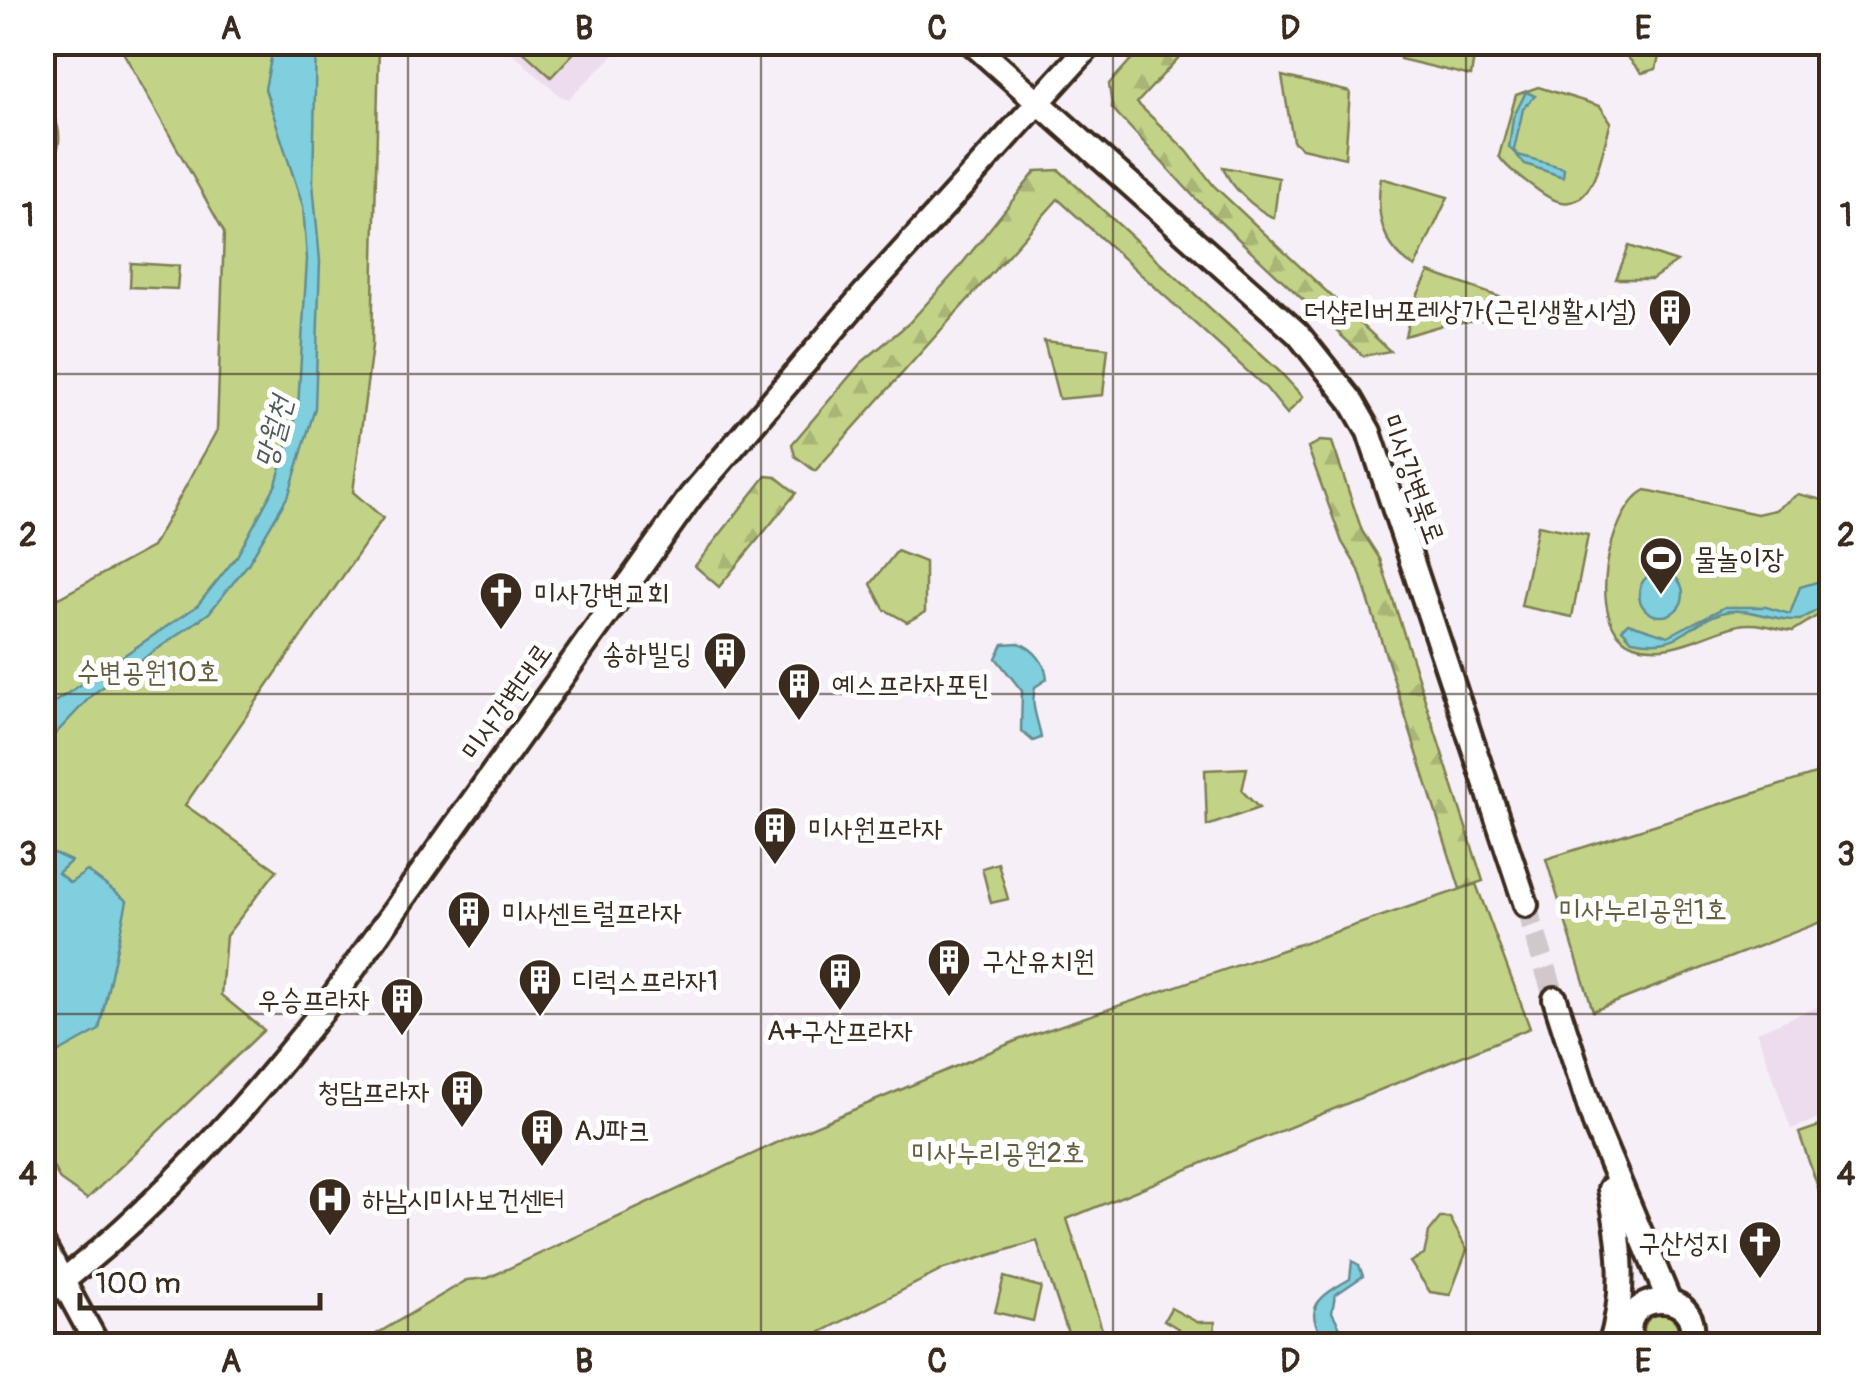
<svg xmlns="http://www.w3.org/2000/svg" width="1874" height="1388" font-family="Pangolin,'Poor Story',sans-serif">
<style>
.built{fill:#eddcee}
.grass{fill:url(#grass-tufts);stroke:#7e7e53;stroke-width:2.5}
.forest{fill:url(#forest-firs);stroke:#7e7e53;stroke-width:2.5}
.park{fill:#c2d388;stroke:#7e7e53;stroke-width:2.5}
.water{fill:#80cfde;stroke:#648d91;stroke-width:2.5}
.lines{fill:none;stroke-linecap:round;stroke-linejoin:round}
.secondary-tunnel{stroke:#d1c8cc;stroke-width:22;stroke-dasharray:22 11;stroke-linecap:butt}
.secondary-casing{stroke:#3b2a1e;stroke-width:30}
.secondary{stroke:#fff;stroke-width:22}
.grid{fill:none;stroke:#3b2a1e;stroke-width:2.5;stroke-opacity:0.55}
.labels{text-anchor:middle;stroke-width:10;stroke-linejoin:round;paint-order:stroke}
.poi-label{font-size:28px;fill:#3b2a1e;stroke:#fff;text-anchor:start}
.street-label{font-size:28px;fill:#3b2a1e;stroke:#fff}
.park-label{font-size:28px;fill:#645d3e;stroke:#fff}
.water-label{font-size:30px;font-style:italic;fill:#505c58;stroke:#fff}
.neatline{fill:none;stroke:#3b2a1e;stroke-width:4}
.grid-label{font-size:32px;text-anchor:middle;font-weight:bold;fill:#3b2a1e}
</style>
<defs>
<pattern id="grass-tufts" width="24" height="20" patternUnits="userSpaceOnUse" patternTransform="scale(2.5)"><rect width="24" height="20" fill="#c2d388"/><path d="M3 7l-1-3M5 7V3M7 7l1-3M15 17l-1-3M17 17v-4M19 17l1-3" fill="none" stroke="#a8b575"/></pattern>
<pattern id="forest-firs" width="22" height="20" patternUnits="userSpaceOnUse" patternTransform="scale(2.5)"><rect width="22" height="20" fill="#c2d388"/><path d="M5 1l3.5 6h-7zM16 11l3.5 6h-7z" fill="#a8b575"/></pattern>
</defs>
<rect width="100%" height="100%" fill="#f7eff7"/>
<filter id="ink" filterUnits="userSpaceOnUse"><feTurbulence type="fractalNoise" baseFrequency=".01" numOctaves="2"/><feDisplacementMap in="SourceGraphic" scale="20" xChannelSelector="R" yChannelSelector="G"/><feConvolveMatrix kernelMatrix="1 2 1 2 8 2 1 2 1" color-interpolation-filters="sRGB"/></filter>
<g filter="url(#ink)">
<g class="built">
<polygon points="501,43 626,43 569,99 560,96"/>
<polygon points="1831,1001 1831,1114 1791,1129 1757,1032"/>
</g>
<circle class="grass" cx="1661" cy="1331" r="17"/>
<g class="forest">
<polygon points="1146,43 1192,43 1137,103 1187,151 1214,186 1390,351 1363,356 1198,201 1112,108 1109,84"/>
<polygon points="1059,170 1280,372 1303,397 1287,414 1266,388 1058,199 815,471 795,456 792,444 861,363 908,324 957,270 1036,171"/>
<polygon points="1320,441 1332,442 1362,531 1380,559 1483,881 1460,889 1359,570 1342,542 1308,448"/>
<polygon points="766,476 776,477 796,493 719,587 695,566"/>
</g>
<g class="park">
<polygon points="118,43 379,43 372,346 353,492 383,518 185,805 277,870 226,936 221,995 264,1030 87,1199 60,1180 43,1147 42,607 152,547 217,430 224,232"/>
<polygon points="514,43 583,43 551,77"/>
<polygon points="1400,43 1476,43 1471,76 1400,59"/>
<polygon points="1625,43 1660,51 1656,69 1642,73 1622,51"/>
<polygon points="1282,76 1350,92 1345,158 1302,148 1293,141"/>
<path d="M1538,87l62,19 11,16c-13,41 -19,111 -76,66 -13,-10 -28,-19 -36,-32l17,-61z"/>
<path d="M43,103c20,19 23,48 0,67z"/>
<path d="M1223,167l56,11 -5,40c-19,-9 -44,-31 -51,-51z"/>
<path d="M1381,178l67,19 -33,70c-33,-19 -40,-54 -34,-89z"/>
<polygon points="1629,246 1677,262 1652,279 1616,279"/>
<polygon points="131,263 179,266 177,289 130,287"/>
<polygon points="1429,272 1508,300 1501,317 1446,324 1405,336 1413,304"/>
<polygon points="1044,341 1108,348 1103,395 1059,399"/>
<path d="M1646,490l111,24 18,-4 23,-16 33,8v105l-38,24c-18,-2 -37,-10 -54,-6 -35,8 -67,32 -105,20 -51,-18 -26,-136 12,-155z"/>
<polygon points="1538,525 1588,535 1572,617 1521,606"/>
<polygon points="897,551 925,562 925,612 907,622 884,609 871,584"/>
<polygon points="1247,768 1242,791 1259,808 1207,826 1205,770"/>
<polygon points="1831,769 1831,918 1593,1011 1546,859"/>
<polygon points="998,863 1008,899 991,903 982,868"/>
<polygon points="1476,884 1530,1028 1067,1219 1107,1345 1072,1345 1037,1241 944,1269 796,1345 358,1345 467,1280 488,1278 787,1138 1018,1040"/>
<polygon points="1831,1122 1831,1196 1822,1199 1799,1133"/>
<polygon points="1440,1218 1450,1218 1467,1250 1450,1295 1430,1292 1410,1262 1424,1255 1429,1232"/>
<polygon points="1004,1277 1041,1287 1033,1321 995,1312"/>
<polygon points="1171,1308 1197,1322 1215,1322 1214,1339 1203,1345 1181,1343 1179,1329 1164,1320"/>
</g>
<g class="water">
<polygon points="274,43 316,43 313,183 320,261 315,408 289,494 248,564 209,613 93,694 43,747 43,710 197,606 237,556 276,484 298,407 307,259 303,206 265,89"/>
<polygon points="1526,92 1535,96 1523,109 1514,150 1518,155 1564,168 1563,177 1525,164 1509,147 1513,118"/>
<circle cx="1661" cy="594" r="22"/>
<path d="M1823,580l8,4v18l-31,18c-26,2 -52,-15 -79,-7 -38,12 -37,37 -89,27l-10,-11 6,-6 40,13 57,-29h41l24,7 10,-27z"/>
<path d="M1019,643c15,6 27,20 28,36l-12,8c-5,20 3,31 6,51l-8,3 -12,-10 1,-40 -26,-33 7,-14z"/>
<polygon points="42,843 49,851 71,861 58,873 70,883 87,871 127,901 99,1030 43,1061"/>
<path d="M1352,1261l7,4 4,11 -28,19 -3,17 13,25 -8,7h-8c-31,-35 -9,-48 21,-65z"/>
</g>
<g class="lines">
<polyline class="secondary-tunnel" points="1526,905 1555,999"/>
<g class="secondary-casing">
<g id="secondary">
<polyline points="971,42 1298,334 1350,399 1369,432 1526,905"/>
<polyline points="1555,999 1596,1127 1669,1301"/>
<path d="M1610,1189c11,53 17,104 0,157"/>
<polyline points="42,1243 98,1346"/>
<path d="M42,1297c111,-84 201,-185 286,-293l363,-508 172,-201 230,-253"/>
<path d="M1633,1346c-24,-58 78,-62 56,0"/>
</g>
</g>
<use href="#secondary" class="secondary"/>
</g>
</g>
<path class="grid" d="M408,42v1304M761,42v1304M1113,42v1304M1466,42v1304M42,374h1790M42,694h1790M42,1014h1790"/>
<defs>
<g id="building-pin" transform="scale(2.25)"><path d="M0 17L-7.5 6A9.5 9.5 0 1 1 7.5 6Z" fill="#3b2a1e" stroke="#fff"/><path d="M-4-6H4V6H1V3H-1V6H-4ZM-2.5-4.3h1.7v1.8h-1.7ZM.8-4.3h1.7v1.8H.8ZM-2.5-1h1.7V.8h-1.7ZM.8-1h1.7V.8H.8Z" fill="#fff"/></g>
<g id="stadium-pin" transform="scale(2.25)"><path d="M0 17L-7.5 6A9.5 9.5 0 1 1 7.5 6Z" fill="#3b2a1e" stroke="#fff"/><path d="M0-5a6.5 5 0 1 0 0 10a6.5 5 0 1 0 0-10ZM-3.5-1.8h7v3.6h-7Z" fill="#fff"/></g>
<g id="church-pin" transform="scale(2.25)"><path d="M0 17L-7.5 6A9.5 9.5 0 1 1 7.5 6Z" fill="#3b2a1e" stroke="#fff"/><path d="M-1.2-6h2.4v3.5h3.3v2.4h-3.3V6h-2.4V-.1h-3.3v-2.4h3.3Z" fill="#fff"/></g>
<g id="hospital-pin" transform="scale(2.25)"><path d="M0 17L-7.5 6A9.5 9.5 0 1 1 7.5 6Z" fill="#3b2a1e" stroke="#fff"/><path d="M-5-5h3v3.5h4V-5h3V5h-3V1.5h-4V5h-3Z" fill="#fff"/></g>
</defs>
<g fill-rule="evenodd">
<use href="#building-pin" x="1670" y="310"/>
<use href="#stadium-pin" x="1661" y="558"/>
<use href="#church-pin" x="501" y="593"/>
<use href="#building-pin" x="725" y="653"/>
<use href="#building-pin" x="799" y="684"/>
<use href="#building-pin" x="775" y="828"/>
<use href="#building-pin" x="469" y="912"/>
<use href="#building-pin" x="949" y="960"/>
<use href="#building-pin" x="840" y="974"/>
<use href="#building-pin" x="540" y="980"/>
<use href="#building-pin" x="402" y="999"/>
<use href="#building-pin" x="462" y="1091"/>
<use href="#building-pin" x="542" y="1130"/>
<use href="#hospital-pin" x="330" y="1199"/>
<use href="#church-pin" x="1760" y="1242"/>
</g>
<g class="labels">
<g class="poi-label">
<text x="1638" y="320" text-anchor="end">더샵리버포레상가(근린생활시설)</text>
<text x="1694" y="568">물놀이장</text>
<text x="534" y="603">미사강변교회</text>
<text x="692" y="663" text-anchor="end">송하빌딩</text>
<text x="832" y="694">예스프라자포틴</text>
<text x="808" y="838">미사원프라자</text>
<text x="502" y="922">미사센트럴프라자</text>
<text x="982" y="970">구산유치원</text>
<text x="572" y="990">디럭스프라자1</text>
<text x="370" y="1009" text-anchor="end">우승프라자</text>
<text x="840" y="1040" text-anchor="middle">A+구산프라자</text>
<text x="430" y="1101" text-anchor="end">청담프라자</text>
<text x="574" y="1140">AJ파크</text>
<text x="362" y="1209">하남시미사보건센터</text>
<text x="1728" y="1252" text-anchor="end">구산성지</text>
</g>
<g class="street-label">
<text transform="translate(1414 479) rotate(70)" y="10">미사강변북로</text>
<text transform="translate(506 701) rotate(-55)" y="10">미사강변대로</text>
</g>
<g class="park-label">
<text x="148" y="681">수변공원10호</text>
<text x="1643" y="919">미사누리공원1호</text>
<text x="998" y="1162">미사누리공원2호</text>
</g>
<g class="water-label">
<text transform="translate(273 432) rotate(-75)" y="10">망월천</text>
</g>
</g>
<rect width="1874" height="1388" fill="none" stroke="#fff" stroke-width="110"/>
<path d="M80 1293v15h240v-15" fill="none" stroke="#3b2a1e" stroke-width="5"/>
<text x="95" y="1293" font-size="30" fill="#3b2a1e" stroke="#ffffff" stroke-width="8" paint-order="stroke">100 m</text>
<rect x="55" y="55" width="1764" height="1278" class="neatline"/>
<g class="grid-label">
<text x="231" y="39">A</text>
<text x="584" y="39">B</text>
<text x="937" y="39">C</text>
<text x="1290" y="39">D</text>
<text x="1643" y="39">E</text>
<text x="28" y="226">1</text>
<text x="1846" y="226">1</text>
<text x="28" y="546">2</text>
<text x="1846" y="546">2</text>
<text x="28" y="865">3</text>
<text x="1846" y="865">3</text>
<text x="28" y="1185">4</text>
<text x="1846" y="1185">4</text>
<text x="231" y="1372">A</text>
<text x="584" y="1372">B</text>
<text x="937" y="1372">C</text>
<text x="1290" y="1372">D</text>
<text x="1643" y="1372">E</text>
</g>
</svg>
